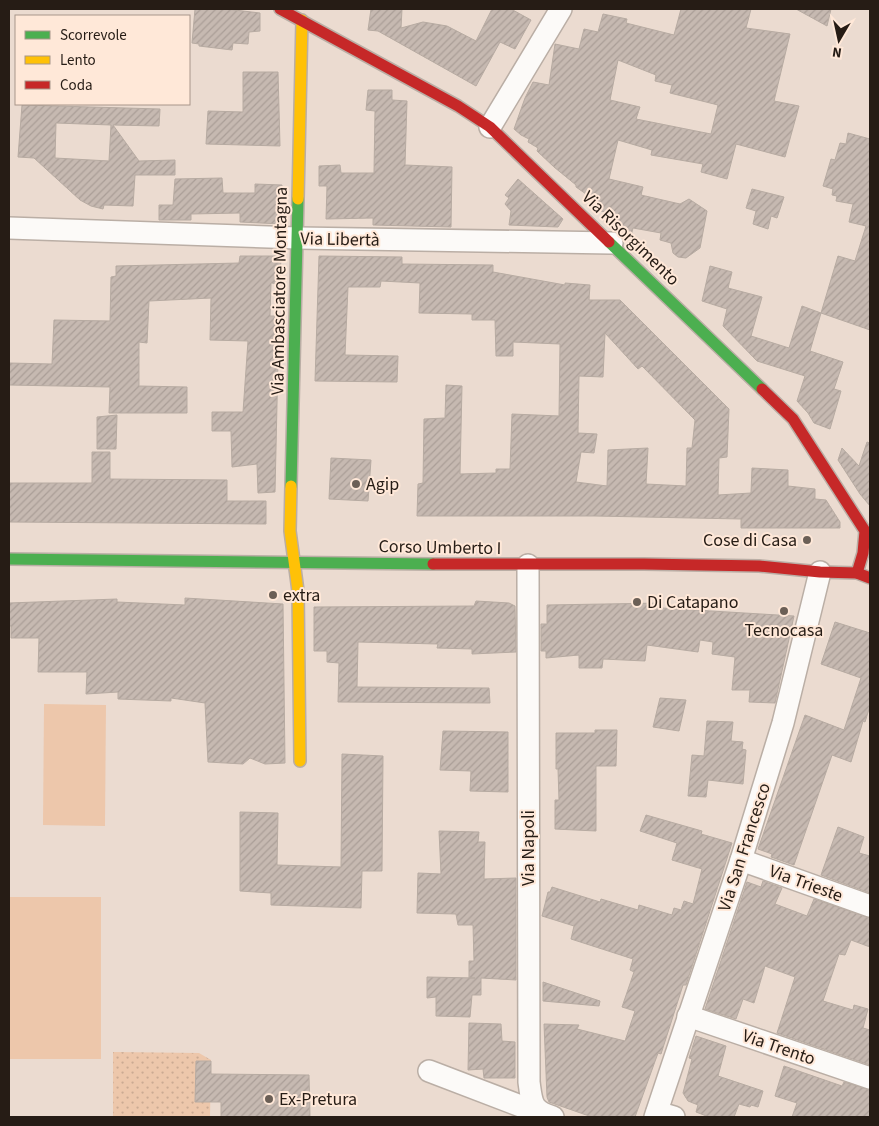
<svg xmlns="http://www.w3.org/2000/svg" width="879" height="1126" font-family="'Source Sans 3',sans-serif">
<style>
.green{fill:#edc7ab}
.garden{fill:url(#garden-dots)}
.building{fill:url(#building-hatch);stroke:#b7aba2;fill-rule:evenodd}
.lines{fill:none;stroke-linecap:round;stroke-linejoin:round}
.street-casing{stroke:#baaea5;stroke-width:24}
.fast-casing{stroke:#baaea5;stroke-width:14}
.slow-casing{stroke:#baaea5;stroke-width:14}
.jam-casing{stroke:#baaea5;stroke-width:14}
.street{stroke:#fcfaf8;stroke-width:21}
.fast{stroke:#4caf50;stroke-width:11}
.slow{stroke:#ffc107;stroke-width:11}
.jam{stroke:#c62828;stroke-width:11}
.poi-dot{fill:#6b5f56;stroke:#ffe8d8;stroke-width:2}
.labels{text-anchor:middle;stroke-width:4;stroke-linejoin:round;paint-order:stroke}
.street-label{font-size:18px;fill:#261c15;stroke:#ffe8d8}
.poi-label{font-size:18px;fill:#261c15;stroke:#ffe8d8;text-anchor:start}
</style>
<defs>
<pattern id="garden-dots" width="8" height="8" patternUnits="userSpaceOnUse" patternTransform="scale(1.25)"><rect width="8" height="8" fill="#edc7ab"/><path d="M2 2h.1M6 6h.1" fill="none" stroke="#cbaa92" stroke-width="1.8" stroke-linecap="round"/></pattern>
<pattern id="building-hatch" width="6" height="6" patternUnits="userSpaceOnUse" patternTransform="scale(1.25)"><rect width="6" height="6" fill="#c6b9b1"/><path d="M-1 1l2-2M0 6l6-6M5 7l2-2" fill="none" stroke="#aa9e97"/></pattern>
</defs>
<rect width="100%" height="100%" fill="#ebdbd0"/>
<g class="green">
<polygon points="44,704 106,705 105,826 43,825"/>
<rect x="9" y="897" width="92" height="162"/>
</g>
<polygon class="garden" points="113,1052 199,1053 211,1060 210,1117 113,1117"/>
<g class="building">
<polygon points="195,9 226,9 260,13 260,31 249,32 248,44 233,43 232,50 199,46 199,44 192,43"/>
<polygon points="371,9 402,9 401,28 423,22 447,26 476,41 492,9 511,9 531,20 515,49 500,42 476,86 378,31 368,30"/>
<path d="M681,9h70l-5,19 44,6 -16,67 25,5 -14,51 -49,-13 -9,35 -26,-7 2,-8 -52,-9 1,-5 -34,-10 -9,39 34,8 -2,8 39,9 9,-5 18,12 -7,37 -14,10 -8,-1 -5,-4 -2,-10 -11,-3 1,-7 -28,-5 -2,8 -12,-10 1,-4 -12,-4 1,-5 -8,-2 2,-7 -15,-5 -3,-2 1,-3 -10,-7v-2l-22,-18 -17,-16 1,-3 -10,-6 1,-3 -8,-4 -7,-6 11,-31 8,-16 16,3 6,-41 24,5 5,-20 14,3 5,-18 24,5 -1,4 48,12zM618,60l38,15 -1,6 17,4 -2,8 48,12 -7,29 -75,-15 4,-12 -30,-7z"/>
<polygon points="796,9 831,9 827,26"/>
<polygon points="243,72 278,72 280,146 206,144 208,111 243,112"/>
<polygon points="368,90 392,90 392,100 407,101 405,165 452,167 451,227 373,225 373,218 326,219 327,186 319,186 319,166 340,165 341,173 374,173 375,111 366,110"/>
<path d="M22,105l138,4 -1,17 -46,-1 26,36 36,-1v15h-40l-2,31 -29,-1 -1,4 -12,-3 -11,-6 -46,-42 -16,-1zM56,123l55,2 -2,36 -54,-3z"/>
<polygon points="848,133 870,139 870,330 821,313 838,256 855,261 866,226 849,222 853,204 836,201 837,196 832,195 833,189 823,186 831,159 835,160 840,143 846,144"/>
<polygon points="222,178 223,193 255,193 255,184 282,185 282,224 240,222 240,213 191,214 191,220 159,220 159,205 173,205 175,179"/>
<polygon points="518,179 563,219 558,227 509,225 511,211 505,204 509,198 505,195"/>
<polygon points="752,189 784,197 777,218 771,216 768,229 753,224 756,211 746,208"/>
<polygon points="240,256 281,256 280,284 271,283 270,316 279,316 275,492 258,493 257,464 232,467 231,431 212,431 212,412 243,412 248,341 210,340 211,298 149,301 147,343 139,342 139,386 187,387 187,413 109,413 110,387 9,385 9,363 52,364 54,320 110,321 111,277 116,276 116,266 239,263"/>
<path d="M319,256l83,1v7l91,1v7l72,13v-2l25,2 -1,15h31l109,109 -2,48 -8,1 -1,37 33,-2 1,-25 36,2v16l27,3v10l11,1 14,22v6h-99v-9l-146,-3h-178l1,-32 5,-1 1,-64 21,-1 1,-33 16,1 -2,88 36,-1v-4h14l2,-55 47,2 1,-72 -47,-2v14h-17l-1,-36h-23v-6l-53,-1 1,-30 -39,-2 -1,6h-32l-3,68 53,1 -1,26 -82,-1zM605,333l33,36 4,-3 53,54 -3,28h-5l-1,38 -40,-2 2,-36 -40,2 -1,36 -31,-4 5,-30 13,1 3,-19 -19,-1 1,-57 24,1z"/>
<polygon points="710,266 732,272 728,288 762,297 751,336 789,348 802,306 821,313 810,351 843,362 834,389 841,391 830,429 814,423 808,413 797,401 805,376 757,361 723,326 727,309 702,301"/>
<polygon points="117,415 116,449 97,449 97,417"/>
<polygon points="867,442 870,443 870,506 860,494 838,460 842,448 859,466"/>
<polygon points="92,452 110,452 110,479 227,480 227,501 266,501 266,524 9,522 9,483 92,483"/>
<polygon points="331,458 371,460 368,501 329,499"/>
<polygon points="185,598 283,604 285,763 265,764 250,758 243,764 208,762 205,703 171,698 171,701 118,699 118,692 86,694 87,672 38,672 39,638 11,638 11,626 9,626 9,603 117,599 117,602 185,605"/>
<polygon points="476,601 509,603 515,606 516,652 472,654 472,649 437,648 438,644 358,642 357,687 489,688 490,703 338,702 339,663 327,662 327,651 314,651 314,607 474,606"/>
<polygon points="662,603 662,608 794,616 775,703 749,702 750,690 732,690 735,657 712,654 713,642 700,640 698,652 647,645 645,661 603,659 602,668 579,668 579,655 546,658 546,651 541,651 541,624 547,624 547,605"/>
<polygon points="835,622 870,633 870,706 865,722 863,721 851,762 832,755 794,865 771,857 772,854 758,849 805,715 844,730 861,678 821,664"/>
<polygon points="660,698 686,700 679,731 653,727"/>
<polygon points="707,721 733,722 731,741 743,742 742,749 746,750 743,784 708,780 706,797 688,796 692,755 704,756"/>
<polygon points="595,730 617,730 616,766 596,766 596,831 555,829 555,800 559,800 558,769 556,769 556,733 595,733"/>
<polygon points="443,731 508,732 508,792 470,791 471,771 440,770"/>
<polygon points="342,754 383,756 382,871 362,871 361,908 271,905 271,893 240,891 240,812 278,813 277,865 341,867"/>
<polygon points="646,815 702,831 701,834 732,843 686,985 683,985 661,1054 658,1053 635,1117 592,1117 549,1102 547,1097 544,1024 579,1025 577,1029 625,1041 635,1011 622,1007 634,972 630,970 633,959 571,939 574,926 542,916 548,892 550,892 552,887 600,902 601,899 638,910 639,905 672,915 674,908 681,910 684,901 693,904 702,869 672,860 677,843 640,831"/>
<polygon points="838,827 864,837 859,853 870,856 870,893 821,875"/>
<polygon points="439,831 479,832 478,842 485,842 484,879 516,878 516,980 481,978 481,995 472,995 470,1017 436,1016 436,997 427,998 427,977 475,978 469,978 469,961 474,961 473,925 458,925 456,914 417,913 418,873 441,874"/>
<polygon points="763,881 782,888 775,904 807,916 814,899 870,918 870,947 851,940 845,955 839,954 823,1001 853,1010 854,1005 868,1009 863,1028 870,1030 870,1065 777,1033 795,977 765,966 754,1003 743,999 736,1019 705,1009 747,882 761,887"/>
<polygon points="543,982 600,1001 599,1006 543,1001"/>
<polygon points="469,1023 501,1024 502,1041 515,1042 515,1078 484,1078 483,1069 468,1070"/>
<polygon points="696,1036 726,1046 718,1076 763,1091 758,1107 751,1105 750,1107 739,1104 734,1117 709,1117 696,1112 698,1105 688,1101 683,1093 692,1059 689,1058"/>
<polygon points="196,1061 211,1061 211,1074 309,1075 310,1117 221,1117 221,1102 195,1102"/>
<polygon points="784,1066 842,1086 844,1082 870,1090 870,1117 792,1117 797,1103 775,1096"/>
</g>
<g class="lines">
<g class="street-casing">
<g id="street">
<polyline points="490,127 561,9"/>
<polyline points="9,228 298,238 612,243"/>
<path d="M528,565l1,517c3,21 2,28 24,35"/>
<polyline points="741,860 870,906"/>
<polyline points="688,1016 870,1078"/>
<polyline points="429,1071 539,1113"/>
<polyline points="657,1112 674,1117"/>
<polyline points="655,1117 741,860 783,723 820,572"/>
</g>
</g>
<g class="fast-casing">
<g id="fast">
<polyline points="609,242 762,389"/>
<polyline points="291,486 298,199"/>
<polyline points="9,559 433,564"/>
</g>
</g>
<g class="slow-casing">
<g id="slow">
<polyline points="298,199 302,20"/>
<polyline points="291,486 290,531 298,591 300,761"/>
</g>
</g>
<g class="jam-casing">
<g id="jam">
<polyline points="280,9 458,106 490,127 609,242"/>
<polyline points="762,389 793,419 865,531 863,553 857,573"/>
<polyline points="433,564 644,564 759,566 820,572 857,573 870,578"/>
</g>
</g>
<use href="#street" class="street"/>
<use href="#fast" class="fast"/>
<use href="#slow" class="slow"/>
<use href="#jam" class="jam"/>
</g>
<g class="poi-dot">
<circle cx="356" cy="484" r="5"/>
<circle cx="807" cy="540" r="5"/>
<circle cx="273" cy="595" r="5"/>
<circle cx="637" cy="602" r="5"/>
<circle cx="784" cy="611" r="5"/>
<circle cx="269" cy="1099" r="5"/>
</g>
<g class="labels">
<g class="street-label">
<text transform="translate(631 238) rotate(44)" y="6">Via Risorgimento</text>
<text transform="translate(340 239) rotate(1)" y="6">Via Libertà</text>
<text transform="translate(279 291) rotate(-89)" y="6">Via Ambasciatore Montagna</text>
<text transform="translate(440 547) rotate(1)" y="6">Corso Umberto I</text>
<text transform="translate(744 847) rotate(-72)" y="6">Via San Francesco</text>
<text transform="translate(528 848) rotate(-90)" y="6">Via Napoli</text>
<text transform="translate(806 883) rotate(20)" y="6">Via Trieste</text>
<text transform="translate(779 1047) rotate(19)" y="6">Via Trento</text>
</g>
<g class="poi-label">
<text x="366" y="490">Agip</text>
<text x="797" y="546" text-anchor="end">Cose di Casa</text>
<text x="283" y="601">extra</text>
<text x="647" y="608">Di Catapano</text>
<text x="784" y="636" text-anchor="middle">Tecnocasa</text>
<text x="279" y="1105">Ex-Pretura</text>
</g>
</g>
<rect width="879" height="1126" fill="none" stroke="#261c15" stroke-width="20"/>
<rect x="15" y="15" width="175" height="90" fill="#ffe8d8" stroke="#a8968a"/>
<rect x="25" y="31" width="25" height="8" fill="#4caf50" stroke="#a8968a"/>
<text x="60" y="40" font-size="15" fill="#261c15">Scorrevole</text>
<rect x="25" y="56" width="25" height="8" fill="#ffc107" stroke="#a8968a"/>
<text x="60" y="65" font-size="15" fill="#261c15">Lento</text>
<rect x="25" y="81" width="25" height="8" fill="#c62828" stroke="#a8968a"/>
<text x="60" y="90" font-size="15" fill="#261c15">Coda</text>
<g transform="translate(839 40) rotate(189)" stroke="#ffe8d8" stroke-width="4" paint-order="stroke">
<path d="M0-4L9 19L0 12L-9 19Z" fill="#261c15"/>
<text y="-8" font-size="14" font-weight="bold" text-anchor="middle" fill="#261c15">N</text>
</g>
</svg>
